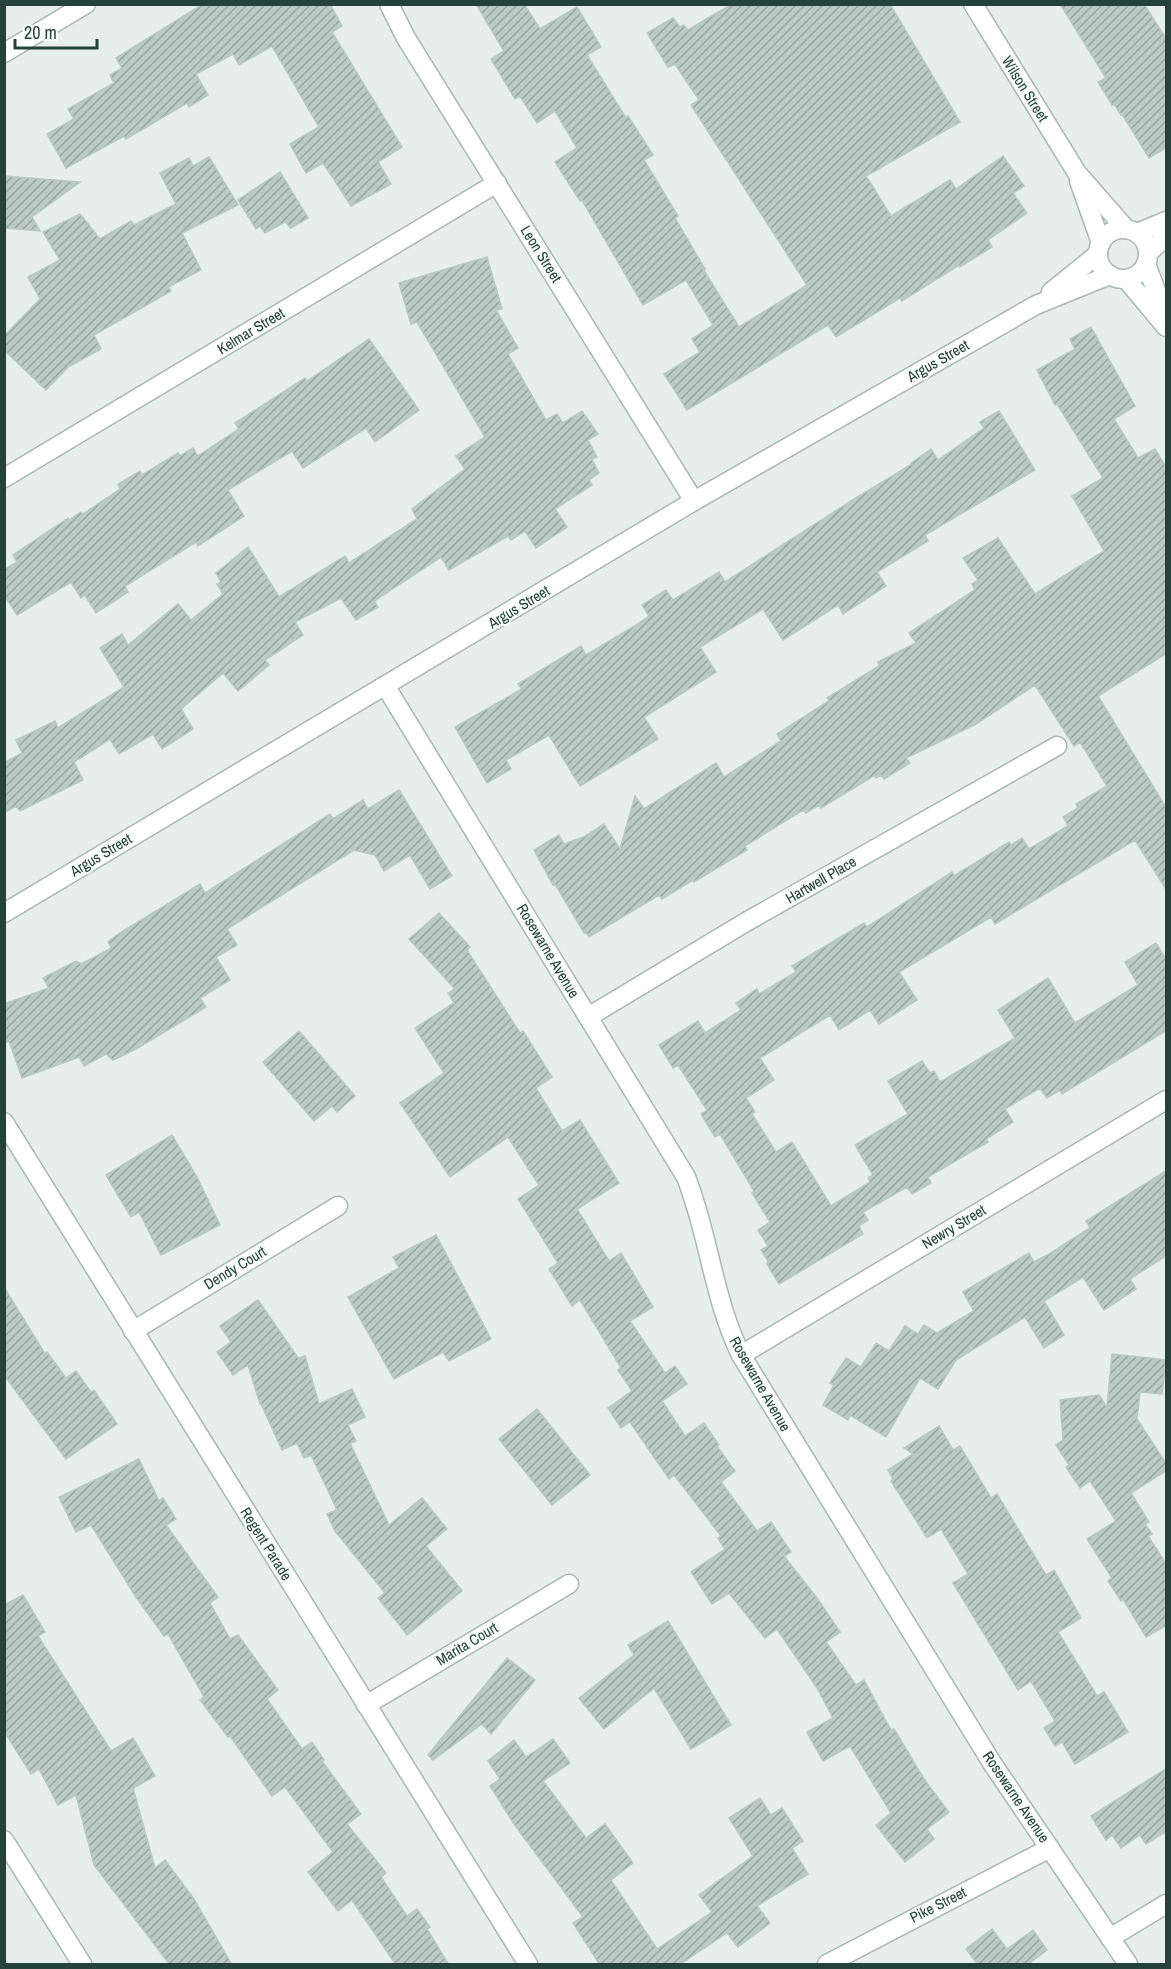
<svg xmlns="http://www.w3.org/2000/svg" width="1171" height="1969" font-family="'Archivo Narrow',sans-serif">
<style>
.building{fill:url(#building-hatch);stroke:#b8c9c2;stroke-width:1.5}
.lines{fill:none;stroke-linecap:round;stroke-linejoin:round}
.minor-casing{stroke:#a8b8b2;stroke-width:21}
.minor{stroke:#fff;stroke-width:18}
.labels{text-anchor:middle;stroke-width:4.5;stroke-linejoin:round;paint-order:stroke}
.street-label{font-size:15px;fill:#24423a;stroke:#f7fbf9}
</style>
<defs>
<pattern id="building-hatch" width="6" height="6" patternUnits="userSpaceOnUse" patternTransform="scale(1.5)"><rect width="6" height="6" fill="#bbcac4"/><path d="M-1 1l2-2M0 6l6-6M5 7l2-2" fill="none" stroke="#98a6a0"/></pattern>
</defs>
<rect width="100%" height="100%" fill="#e6efeb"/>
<g class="building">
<polygon points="203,4 330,4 342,26 332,32 402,147 378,162 391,184 351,206 323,163 306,173 290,144 319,127 272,46 239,65 233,54 196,74 208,95 189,107 187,103 126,139 124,136 66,168 47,134 74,119 68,109 114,83 110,75 122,68 116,58"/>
<polygon points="476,4 524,4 540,29 577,7 601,47 587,55 626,118 628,116 653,155 644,160 678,216 675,218 705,269 703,269 739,327 807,285 691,105 699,100 675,64 668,67 647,33 673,18 680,27 684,25 688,30 732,4 890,4 960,122 866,176 891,216 950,180 956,189 1003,156 1024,186 1013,193 1027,213 988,240 992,247 960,267 959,265 902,301 900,298 836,337 828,325 687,410 664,374 700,352 692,339 713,325 686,280 643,305 582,200 580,201 555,162 577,148 555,111 537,123 520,96 515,99 491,59 504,51"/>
<polygon points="1060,4 1144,4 1167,40 1167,147 1149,158 1122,114 1121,115 1114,104 1112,105 1098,82 1106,78"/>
<polygon points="209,157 238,205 182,233 201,270 168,287 171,291 94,335 101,349 68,367 46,390 4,350 4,336 40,299 28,277 60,260 43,232 80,214 100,239 131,221 134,225 176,204 160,173 189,158 193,166"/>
<polygon points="280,172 308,218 291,228 285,222 265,233 260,226 256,229 238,200"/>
<polygon points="4,176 80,182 32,217 40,231 4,228"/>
<polygon points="487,257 502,309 496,310 518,348 508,354 546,420 557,414 563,423 582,411 598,434 588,440 597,457 592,459 599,473 589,480 592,485 555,509 567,527 536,548 525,531 511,540 508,536 449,570 441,557 374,601 378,607 356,620 341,598 295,622 303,635 265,660 269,665 238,691 223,673 181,709 193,729 162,749 153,734 119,754 110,739 74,762 83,780 20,811 16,806 4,813 4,763 22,753 16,740 55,721 58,728 124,687 100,648 122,634 128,645 178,604 191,620 223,594 217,584 221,582 216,573 248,547 279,597 345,556 349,563 417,519 412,509 465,469 456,456 485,437 417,322 411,324 399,283"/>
<polygon points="1091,327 1135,406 1114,419 1138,458 1155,449 1167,469 1167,653 1098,696 1167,809 1167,891 1135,840 995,924 991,917 899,972 917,1000 879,1024 870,1010 839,1030 830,1015 760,1058 774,1080 746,1098 755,1112 752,1114 776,1152 792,1142 831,1206 870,1182 868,1178 873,1175 855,1145 908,1114 888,1081 922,1061 930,1073 934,1071 940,1082 1015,1038 998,1010 1048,978 1075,1023 1138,985 1125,962 1156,943 1167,961 1167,1030 1062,1094 1060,1090 1047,1098 1040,1088 1005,1109 1013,1122 986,1139 988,1142 928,1177 931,1183 912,1194 907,1187 863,1212 868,1220 859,1226 863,1234 779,1284 767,1264 768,1261 761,1250 768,1246 758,1230 770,1222 752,1193 754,1191 720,1134 715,1137 701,1114 707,1110 678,1065 673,1068 659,1045 698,1021 705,1033 741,1010 736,1003 757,989 759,994 796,972 792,966 864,923 867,927 952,872 954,876 1009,842 1011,845 1022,838 1029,849 1068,826 1063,817 1078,808 1076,804 1107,786 1080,742 1074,746 1035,685 976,724 906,758 910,763 884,779 881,775 876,778 875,775 821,808 819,805 806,813 803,810 745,846 747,850 694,882 693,880 662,899 659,895 589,937 586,932 584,933 555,884 553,885 534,850 559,835 564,844 584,837 604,824 620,849 635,796 644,809 716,763 724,777 781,741 777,734 829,701 827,698 879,666 878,662 916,643 909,633 975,590 972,584 978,580 963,558 998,538 1035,594 1104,551 1072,496 1103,478 1057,404 1055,405 1037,370 1075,349 1070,339"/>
<polygon points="369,339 419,410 375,442 366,428 303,468 292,451 228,490 244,516 198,546 196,542 125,586 128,592 96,613 85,595 81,598 71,582 17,615 4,595 4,570 17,562 13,555 68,518 69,520 81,512 83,514 120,489 118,484 140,471 142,475 178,453 180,456 193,448 198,456 239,429 235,423 305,378 307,381"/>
<polygon points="999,411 1035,470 925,535 928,541 877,572 886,586 843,614 838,605 783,640 763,609 700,647 716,672 644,717 658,739 580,786 549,735 506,760 511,769 487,783 455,727 522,689 518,684 581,646 586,655 633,627 649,616 642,605 666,590 673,600 719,572 725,582 851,501 912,464 911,463 931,449 938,460 984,428 980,422"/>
<polygon points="399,790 452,876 430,889 410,855 384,871 375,855 354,850 227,929 237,945 216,957 230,980 200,998 206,1007 136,1049 113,1060 106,1054 84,1066 79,1057 22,1078 9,1041 4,1043 4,1004 49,988 43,978 76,961 81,964 112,948 108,942 118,934 200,884 205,893 330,814 333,819 363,800 368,809"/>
<polygon points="439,913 470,947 467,950 520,1033 523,1031 552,1077 536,1088 562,1131 580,1120 619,1183 577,1209 609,1261 621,1253 653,1307 630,1321 665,1373 675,1366 687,1384 662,1401 685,1436 704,1423 719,1445 717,1446 735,1471 721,1482 757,1531 771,1522 791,1552 784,1556 817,1598 840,1632 826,1642 856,1685 864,1680 891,1730 894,1729 926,1782 949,1812 927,1829 934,1839 905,1862 876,1825 891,1813 850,1746 823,1761 807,1732 833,1718 817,1688 777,1629 765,1638 729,1593 712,1604 691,1572 725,1549 718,1538 721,1536 674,1475 669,1479 630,1422 621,1428 608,1408 632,1391 618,1370 621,1368 580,1300 572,1306 549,1269 558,1263 518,1199 539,1185 508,1137 450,1177 400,1103 444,1073 415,1028 454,1003 448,993 455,989 409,939"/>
<polygon points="299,1031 355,1096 337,1112 332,1106 314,1121 263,1062"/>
<polygon points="172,1135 197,1177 220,1225 161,1255 139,1212 131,1217 106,1175"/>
<polygon points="1167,1170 1167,1255 1130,1279 1136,1289 1104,1310 1083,1277 1044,1301 1064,1335 1044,1348 1025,1317 956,1360 938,1389 920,1378 886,1437 850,1415 848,1420 823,1405 834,1385 830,1383 846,1358 861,1367 876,1343 889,1351 905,1326 918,1334 924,1325 937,1333 974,1311 963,1292 1029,1253 1034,1262 1049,1254 1090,1228 1086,1221"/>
<polygon points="436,1235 491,1339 449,1361 443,1352 394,1379 348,1297 399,1268 393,1257"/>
<polygon points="4,1287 45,1354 47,1352 66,1378 76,1371 91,1392 94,1390 117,1424 66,1459 4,1375"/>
<polygon points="258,1300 298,1358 305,1356 319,1404 352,1389 365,1417 348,1425 356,1441 350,1443 389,1525 422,1498 447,1529 426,1546 462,1591 407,1635 378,1598 385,1593 335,1531 327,1514 337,1510 311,1455 304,1458 297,1443 282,1450 261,1404 260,1404 248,1365 233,1375 217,1352 231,1342 220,1326"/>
<polygon points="1112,1354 1166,1360 1162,1394 1140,1392 1137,1419 1167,1465 1167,1470 1131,1493 1149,1522 1145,1524 1152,1534 1148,1536 1167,1565 1167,1625 1146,1637 1123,1599 1121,1601 1108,1581 1112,1578 1087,1539 1116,1521 1090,1481 1080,1488 1066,1467 1069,1465 1056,1445 1063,1440 1060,1400 1099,1395 1107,1407"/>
<polygon points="537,1409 590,1475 552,1505 499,1439"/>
<polygon points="939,1426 953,1450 960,1446 991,1498 997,1494 1046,1575 1054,1570 1081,1618 1058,1632 1097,1696 1104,1692 1128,1732 1075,1764 1062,1742 1055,1746 1044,1728 1055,1721 1031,1681 1018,1690 953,1583 968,1574 941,1529 927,1538 891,1481 893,1479 888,1470 913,1454 904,1448"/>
<polygon points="139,1459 159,1501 163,1498 176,1519 166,1525 218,1597 210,1603 230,1639 238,1635 278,1690 267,1699 302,1749 312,1742 324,1760 322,1761 361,1814 347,1824 386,1873 381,1877 407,1916 417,1909 430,1927 427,1929 449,1965 396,1965 352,1900 338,1911 308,1872 333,1852 285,1787 272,1796 230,1736 228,1737 200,1700 204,1697 168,1634 164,1636 136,1597 91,1525 76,1532 59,1497"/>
<polygon points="23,1595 45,1632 38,1636 111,1751 133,1738 155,1776 133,1788 155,1868 165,1860 194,1899 232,1965 170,1965 94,1865 76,1795 58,1805 39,1769 31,1774 4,1731 4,1605"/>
<polygon points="668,1621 731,1725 691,1749 654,1688 604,1729 579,1698 634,1655 628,1645"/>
<polygon points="507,1658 535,1680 491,1734 482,1724 433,1760 428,1755"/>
<polygon points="553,1739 570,1763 543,1781 586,1838 605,1824 633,1863 611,1880 657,1949 712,1912 699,1895 753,1856 729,1818 760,1798 771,1815 782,1808 803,1841 792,1848 808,1874 757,1906 770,1923 738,1947 727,1933 679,1965 600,1965 573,1923 583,1917 514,1824 490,1786 500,1779 488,1761 514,1740 526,1757"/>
<polygon points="1167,1768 1167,1831 1146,1844 1140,1835 1121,1848 1112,1835 1106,1840 1091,1816"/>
<polygon points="992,1929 1007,1949 1033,1930 1047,1950 1027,1965 978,1965 966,1949"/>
</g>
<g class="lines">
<g class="minor-casing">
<g id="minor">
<polyline points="389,4 406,38 694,501"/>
<polyline points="973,4 1077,173 1126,229"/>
<polyline points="4,53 86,4"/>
<polyline points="1079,181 1101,243"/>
<circle cx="1123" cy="254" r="25"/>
<polyline points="1137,233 1166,221"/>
<polyline points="1148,253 1166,237"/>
<polyline points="1146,264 1166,317"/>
<polyline points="1126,279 1166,327"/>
<polyline points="1051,292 1098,254"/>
<polyline points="4,478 497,183"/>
<path d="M386,687l300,490c23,58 27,121 55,178l251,408 136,201"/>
<polyline points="4,913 694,501 1036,305 1110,275"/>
<polyline points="588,1017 746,922 1057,746"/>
<polyline points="4,1122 528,1964"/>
<polyline points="133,1331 338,1206"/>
<polyline points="741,1355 1166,1100"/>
<polyline points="366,1705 569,1584"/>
<polyline points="4,1840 82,1964"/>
<polyline points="1110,1938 1166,1904"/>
<polyline points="827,1964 1050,1848"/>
</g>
</g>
<use href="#minor" class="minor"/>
</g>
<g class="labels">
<g class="street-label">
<text transform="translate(1025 89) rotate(58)" y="5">Wilson Street</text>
<text transform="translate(541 254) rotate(58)" y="5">Leon Street</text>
<text transform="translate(251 331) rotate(-31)" y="5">Kelmar Street</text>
<text transform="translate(938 361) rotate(-30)" y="5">Argus Street</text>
<text transform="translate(519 607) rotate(-31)" y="5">Argus Street</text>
<text transform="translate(101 855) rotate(-31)" y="5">Argus Street</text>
<text transform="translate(821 880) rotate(-30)" y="5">Hartwell Place</text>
<text transform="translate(548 951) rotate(59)" y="5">Rosewarne Avenue</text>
<text transform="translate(954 1227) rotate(-31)" y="5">Newry Street</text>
<text transform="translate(235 1268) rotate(-31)" y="5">Dendy Court</text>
<text transform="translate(760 1384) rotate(60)" y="5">Rosewarne Avenue</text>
<text transform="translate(266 1544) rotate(58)" y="5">Regent Parade</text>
<text transform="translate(467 1644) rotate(-31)" y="5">Marita Court</text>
<text transform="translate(1016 1797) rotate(56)" y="5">Rosewarne Avenue</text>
<text transform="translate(938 1905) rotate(-27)" y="5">Pike Street</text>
</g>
</g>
<rect width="1171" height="1969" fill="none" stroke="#24423a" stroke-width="12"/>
<path d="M15 39v9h82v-9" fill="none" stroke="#24423a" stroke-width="3"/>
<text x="24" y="39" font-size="18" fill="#24423a" stroke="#f7fbf9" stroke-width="4.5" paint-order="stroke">20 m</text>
</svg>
